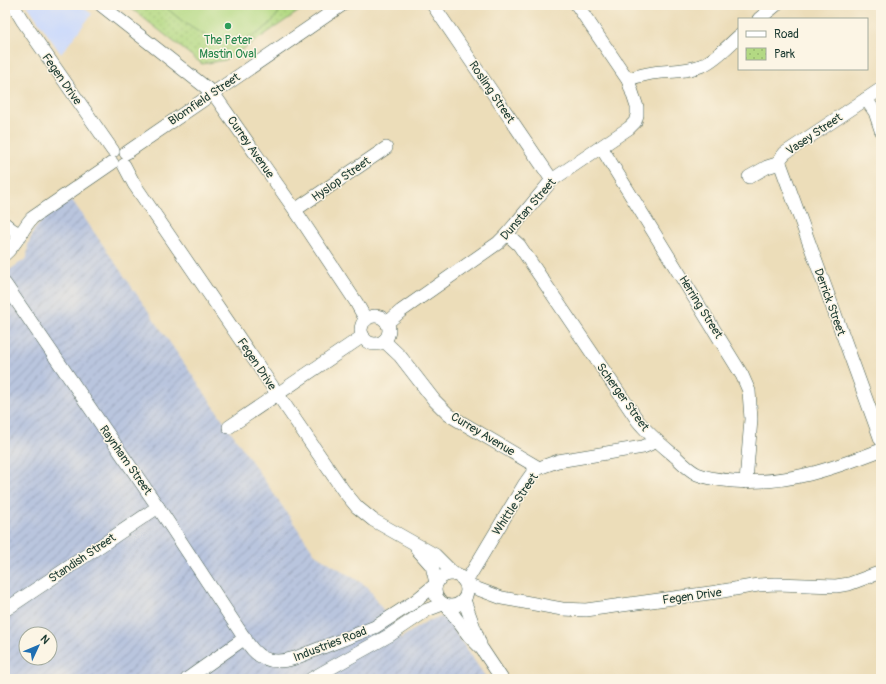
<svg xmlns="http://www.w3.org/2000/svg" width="886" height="684" font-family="Pangolin,sans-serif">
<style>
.built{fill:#cedbfa}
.industrial{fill:url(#industrial-furrows);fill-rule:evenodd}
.park{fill:url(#park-dots);stroke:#698b5c}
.garden{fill:#b3d983;stroke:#698b5c}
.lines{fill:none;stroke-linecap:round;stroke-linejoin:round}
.minor-casing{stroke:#3e5548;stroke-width:14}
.minor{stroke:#fff;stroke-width:13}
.leisure-dot{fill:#2e9e5b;stroke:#fcf5e5;stroke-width:1.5}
.labels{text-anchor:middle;stroke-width:3;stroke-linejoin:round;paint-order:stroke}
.leisure-label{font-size:12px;fill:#27864d;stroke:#fcf5e5}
.street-label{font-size:12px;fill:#1f3d34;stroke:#fcf5e5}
</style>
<defs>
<pattern id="industrial-furrows" width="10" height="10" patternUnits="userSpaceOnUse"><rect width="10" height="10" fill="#b9c5de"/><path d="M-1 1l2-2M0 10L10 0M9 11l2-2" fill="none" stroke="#96a1b5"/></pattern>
<pattern id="park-dots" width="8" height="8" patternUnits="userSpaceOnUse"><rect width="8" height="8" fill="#b3d983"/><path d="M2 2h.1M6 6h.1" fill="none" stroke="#9abb72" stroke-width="1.8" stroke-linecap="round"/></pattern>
</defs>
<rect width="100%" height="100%" fill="#fcf5e5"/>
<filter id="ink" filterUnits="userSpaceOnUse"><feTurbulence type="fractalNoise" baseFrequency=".025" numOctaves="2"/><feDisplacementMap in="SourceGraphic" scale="8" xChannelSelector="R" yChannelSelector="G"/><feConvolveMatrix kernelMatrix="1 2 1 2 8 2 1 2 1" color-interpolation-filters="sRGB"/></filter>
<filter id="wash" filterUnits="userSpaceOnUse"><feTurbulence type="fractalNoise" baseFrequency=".012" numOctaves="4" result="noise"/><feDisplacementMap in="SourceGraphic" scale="16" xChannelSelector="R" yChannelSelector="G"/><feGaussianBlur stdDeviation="0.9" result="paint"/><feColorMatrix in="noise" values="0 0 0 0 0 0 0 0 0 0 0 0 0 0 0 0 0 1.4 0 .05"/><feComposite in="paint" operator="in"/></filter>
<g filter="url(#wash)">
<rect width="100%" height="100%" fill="#ecddb9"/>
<polygon class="built" points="27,5 80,5 92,14 61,54"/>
<path class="industrial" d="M72,200l243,354 53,33 33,51 26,-17 14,-4 5,2 41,60h-482v-406l22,-15 1,-13 6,-15 9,-10zM26,634h24v24h-24z"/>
<polygon class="park" points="127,5 308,5 245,48 225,60 202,64"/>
<path class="garden" d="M163,5h119c-4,12 -15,23 -26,29 -4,2 -8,4 -11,6 -4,1 -9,0 -13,0 -27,2 -49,-18 -69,-35z"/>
</g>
<g filter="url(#ink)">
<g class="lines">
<g class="minor-casing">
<g id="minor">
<polyline points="13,5 22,20 113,151"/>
<polyline points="101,5 213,93 295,210 356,302 366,320"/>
<polyline points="433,5 552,180"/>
<polyline points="759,19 776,5"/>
<path d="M628,80c25,-12 52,-5 75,-15 13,-6 25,-19 36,-29"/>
<polyline points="881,89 785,153 780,159 780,163 881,440"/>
<polyline points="866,99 875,112 881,130"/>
<polyline points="601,147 742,375 749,391 751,419 746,482"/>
<polyline points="126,153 342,5"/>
<polyline points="124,165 134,184 343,490 357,507 373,520 435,555 454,574"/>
<polyline points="749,177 767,167 780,163"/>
<polyline points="295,210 386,148"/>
<polyline points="5,224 11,229 21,235"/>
<path d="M507,234l12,11 119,176c11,14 25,25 38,36 6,6 13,13 21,17 12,5 24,6 36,7 54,4 99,-12 148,-31"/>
<path d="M5,254c13,-11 16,-24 27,-36l80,-55"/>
<path d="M5,284l153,223 91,138c12,17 27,19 46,13l80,-31 39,-25 22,-18"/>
<circle cx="375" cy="330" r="14"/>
<polyline points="387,323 401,311 498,243 507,234 552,180 629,128 635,122 637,115 637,107 628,80 577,5"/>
<polyline points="384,341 400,356 434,400 449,415 539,468"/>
<polyline points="229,427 363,336"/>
<polyline points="417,549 432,566 436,583"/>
<circle cx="451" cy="590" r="16"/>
<polyline points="466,582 524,485 531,475 539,468 547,465 558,461 643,447 650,444 655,440"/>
<polyline points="467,585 502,598 562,609 586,610 717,592 758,585 776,584 836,586 849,584 881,572"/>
<polyline points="464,600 480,644"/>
<polyline points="447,606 469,636 482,649 502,679"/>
<polyline points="5,610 158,507"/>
<polyline points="187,679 245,638"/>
<polyline points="311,679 390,635 427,610 443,604"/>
</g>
</g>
<use href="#minor" class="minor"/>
</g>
</g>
<circle class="leisure-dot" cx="228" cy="26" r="4"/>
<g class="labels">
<g class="leisure-label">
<text x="228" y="44">The Peter<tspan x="228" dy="14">Mastin Oval</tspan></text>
</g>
<g class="street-label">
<text transform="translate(62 79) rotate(55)" y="4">Fegen Drive</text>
<text transform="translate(492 92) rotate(56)" y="4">Rosling Street</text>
<text transform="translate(204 99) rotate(-34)" y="4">Blomfield Street</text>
<text transform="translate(814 134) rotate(-34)" y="4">Vasey Street</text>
<text transform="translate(251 147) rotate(55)" y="4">Currey Avenue</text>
<text transform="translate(341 179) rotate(-35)" y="4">Hyslop Street</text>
<text transform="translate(528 209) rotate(-49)" y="4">Dunstan Street</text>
<text transform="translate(830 302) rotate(70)" y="4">Derrick Street</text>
<text transform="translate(701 307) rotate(58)" y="4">Herring Street</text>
<text transform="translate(257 364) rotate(56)" y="4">Fegen Drive</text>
<text transform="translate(623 397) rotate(54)" y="4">Scherger Street</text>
<text transform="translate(483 434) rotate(31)" y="4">Currey Avenue</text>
<text transform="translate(126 460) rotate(55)" y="4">Raynham Street</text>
<text transform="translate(515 504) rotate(-56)" y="4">Whittle Street</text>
<text transform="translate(82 558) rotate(-34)" y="4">Standish Street</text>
<text transform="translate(692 596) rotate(-8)" y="4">Fegen Drive</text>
<text transform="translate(330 644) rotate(-21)" y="4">Industries Road</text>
</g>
</g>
<rect width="886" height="684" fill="none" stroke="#fcf5e5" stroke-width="20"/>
<rect x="738" y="18" width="130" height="52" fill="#fcf5e5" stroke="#a4ab9e"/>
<rect x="746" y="31" width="20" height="6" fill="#ffffff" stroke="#a4ab9e"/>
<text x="774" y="38" font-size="12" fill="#1f3d34">Road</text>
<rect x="746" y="48" width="20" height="12" fill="url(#park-dots)" stroke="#a4ab9e"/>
<text x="774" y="58" font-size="12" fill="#1f3d34">Park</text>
<g transform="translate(38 646) rotate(46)"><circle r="19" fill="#fcf5e5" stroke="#a4ab9e"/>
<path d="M0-3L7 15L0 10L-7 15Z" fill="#1f6fb2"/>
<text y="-6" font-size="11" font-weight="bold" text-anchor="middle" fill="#1f3d34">N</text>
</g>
</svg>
